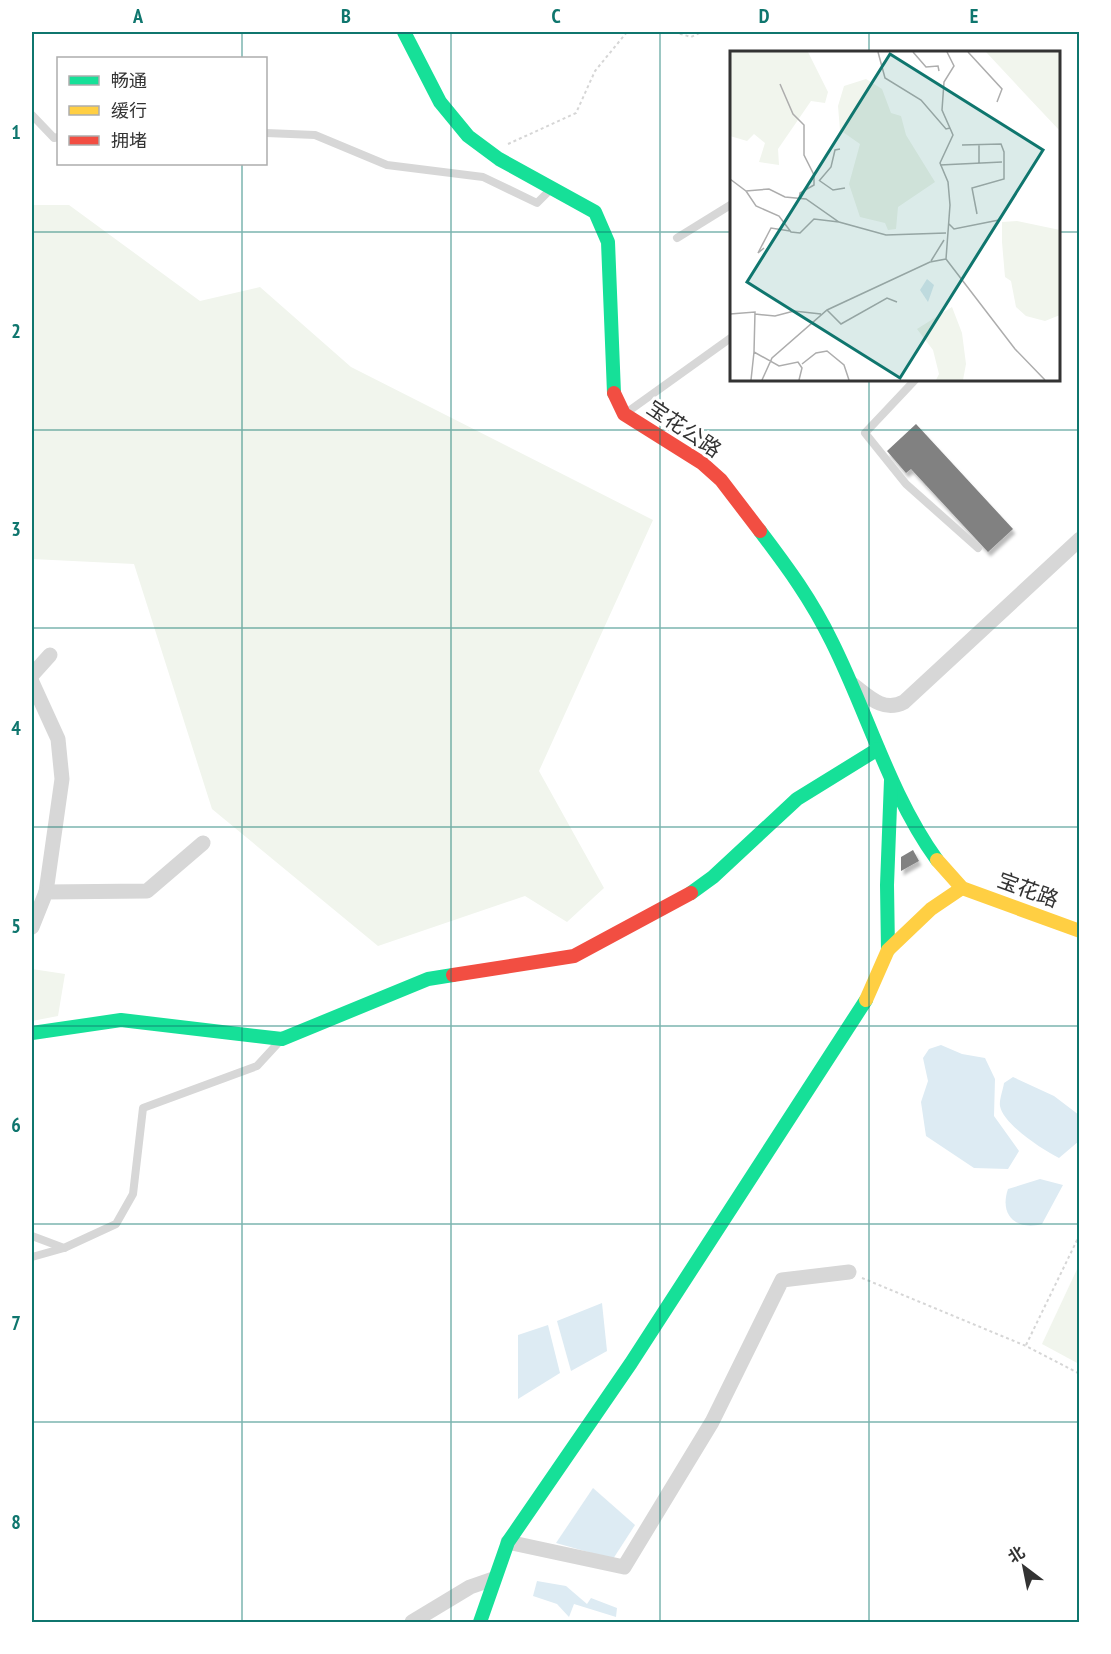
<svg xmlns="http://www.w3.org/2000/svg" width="1111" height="1654" font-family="'PT Sans Narrow','Noto Sans SC',sans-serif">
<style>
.green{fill:#f1f5ed}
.water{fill:#ddebf3}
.building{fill:#818181;filter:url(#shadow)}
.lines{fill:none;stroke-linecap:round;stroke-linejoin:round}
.path{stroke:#d6d6d6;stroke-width:2;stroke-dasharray:3 3;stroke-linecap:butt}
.lane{stroke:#d7d7d7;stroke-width:8}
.street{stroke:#d7d7d7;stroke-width:15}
.fast{stroke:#16e098;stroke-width:14}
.slow{stroke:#ffcf43;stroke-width:14}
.jam{stroke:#f24e42;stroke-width:14}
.grid{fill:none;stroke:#0f766e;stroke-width:1.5;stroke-opacity:0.55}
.labels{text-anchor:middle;stroke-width:6;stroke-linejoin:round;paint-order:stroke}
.street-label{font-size:21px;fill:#333;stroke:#fff}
.inset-road{fill:none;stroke:#adadad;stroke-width:1.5}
.view{fill:#0f766e;fill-opacity:0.15;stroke:#0f766e;stroke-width:3}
.inset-edge{fill:none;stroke:#333;stroke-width:3}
.neatline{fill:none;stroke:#0f766e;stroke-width:2}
.grid-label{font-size:20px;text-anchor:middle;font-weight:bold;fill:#0f766e}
</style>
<defs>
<filter id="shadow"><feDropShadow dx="2.5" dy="4.5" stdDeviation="1.5" flood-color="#0004"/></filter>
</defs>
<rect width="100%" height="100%" fill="#fff"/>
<g class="green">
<polygon points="32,205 69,205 200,301 260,287 351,367 653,520 539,771 604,888 567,922 525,896 378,946 212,809 134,564 32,559"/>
<polygon points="32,969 65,974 58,1016 32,1021"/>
<polygon points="1079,1265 1079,1364 1042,1344"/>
</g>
<g class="water">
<polygon points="941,1045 962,1054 985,1058 995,1079 994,1116 1019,1151 1008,1169 974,1168 926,1136 921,1102 928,1081 923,1058 929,1049"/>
<path d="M1013,1077l41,19 25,19v26l-20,17c-16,-8 -56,-34 -59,-52 -1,-6 3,-16 4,-23z"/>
<path d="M1040,1179l23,6 -21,39c-26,7 -43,-9 -34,-35z"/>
<polygon points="602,1303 607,1351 571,1371 557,1321"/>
<polygon points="548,1325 560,1373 518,1399 518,1335"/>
<polygon points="593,1488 635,1525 613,1559 556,1543"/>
<polygon points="537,1581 566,1586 587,1604 591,1598 617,1608 616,1617 574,1604 569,1617 557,1604 533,1596"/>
</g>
<g class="building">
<polygon points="916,424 1013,529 988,552 911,469 906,473 887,451"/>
<polygon points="913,850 919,861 901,871 901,857"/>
</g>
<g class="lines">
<g class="path">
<polyline points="674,32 691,37 702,32"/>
<polyline points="508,144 576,113 595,71 627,32"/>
<polyline points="862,1278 1026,1346 1080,1374"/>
<polyline points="1026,1345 1080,1234"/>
</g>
<g class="lane">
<polyline points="32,115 54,138 58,137"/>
<polyline points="266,133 315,135 387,165 483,177 537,203 552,188"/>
<polyline points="677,238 732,204"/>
<polyline points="915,380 865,433 906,484 978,548"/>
<polyline points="626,413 732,337"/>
<polyline points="32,1236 64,1248 116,1224 133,1194 143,1108 257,1066 280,1041"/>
<polyline points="32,1257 64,1248"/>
</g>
<g class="street">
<polyline points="32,675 50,655"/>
<polyline points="32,682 58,739 62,779 46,892"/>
<path d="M852,684c16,12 31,29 52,18l176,-163"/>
<polyline points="32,927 46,892 147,891 203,843"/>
<polyline points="508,1542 624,1567 712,1422 782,1280 849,1272"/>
<polyline points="412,1622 470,1587 493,1579"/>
</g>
<g class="fast">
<polyline points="404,32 440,102 468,136 499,159 595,212 608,242 614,393"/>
<path d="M760,531c28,37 51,68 72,111 36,72 58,153 105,218"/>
<polyline points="691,893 713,877 797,799 878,749"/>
<polyline points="888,950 887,885 891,780"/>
<polyline points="32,1033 121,1020 282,1039 428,979 453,975"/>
<polyline points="480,1622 508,1542 631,1363 866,1000"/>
</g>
<g class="slow">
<polyline points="937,860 962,888 1080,931"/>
<polyline points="866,1000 888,950 931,909 962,888"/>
</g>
<g class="jam">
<polyline points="614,393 624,414 702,463 721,480 760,531"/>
<polyline points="453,975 574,956 691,893"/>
</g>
</g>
<path class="grid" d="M242,32v26M451,32v1590M660,32v1590M869,32v20M242,164v1458M32,232h700M1058,232h22M869,380v1242M32,430h1048M32,628h1048M32,827h1048M32,1026h1048M32,1224h1048M32,1422h1048"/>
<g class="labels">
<g class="street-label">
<text transform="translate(684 429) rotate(34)" y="7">宝花公路</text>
<text transform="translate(1028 890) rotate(20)" y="7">宝花路</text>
</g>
</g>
<g transform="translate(730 51)">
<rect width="330" height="330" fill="#fff"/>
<path d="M0,1h78l20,40 -3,11 -14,-2 -33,48 1,16 -20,-3 6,-19 -11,-9 -7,7 -17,-5zM256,1h74v79l-33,-35zM136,28l16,10 9,24 10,3 5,19 29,47 -37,25 -2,22 -8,1 -3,-7 -25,-6 -11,-33 11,-40 -20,-14 -2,-24 6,-20zM287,170l43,9v85l-15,6 -19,-5 -10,-9 -5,-26 -6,-4 -3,-35v-20zM222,256l10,26 4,31 -3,16h-27l3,-6 -6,-24 -16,-21z" fill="#f1f5ed"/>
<path d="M197,228l7,6 -6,17 -8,-12z" fill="#ddebf3"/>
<path class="inset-road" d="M148,1l7,26 36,22 25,29 4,-1M183,1l13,15 12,-1 1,5M238,1l34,37 -5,13M50,33l13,30 11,11v30l10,20v10l-14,8 -1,6M232,94l39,-1 3,8v27l-32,9 5,26M249,94v18M210,114l62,-3M0,128l16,12 23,-2 16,8 21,2 33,23 47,13 60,-2M89,130l12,-14 4,-17 5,-1M90,130l13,9 12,-2M16,140l10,15 23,10 12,16 9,1 14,-14 25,3M219,173l5,5 45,-9M34,197l-6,5 13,-25 19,3M216,208l4,-54 -2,-23 -8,-19 13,-28 -11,-25 2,-28 10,-16 -7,-14M216,208l69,90 30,31M201,210l13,-21M97,259l14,14 46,-26 10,4M0,263l25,-2 -1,40 25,14 19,-4 4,6 -3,12M25,263l20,2 19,-5 27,3M72,313l14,-11 11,-2 17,14 5,15M21,329l3,-28M32,329l10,-22 55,-48 103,-48 16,-3"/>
<path class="view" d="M160,3l153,96 -143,228 -153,-96z"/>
<rect width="330" height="330" class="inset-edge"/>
</g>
<rect width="1111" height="1654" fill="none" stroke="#ffffff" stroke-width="66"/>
<rect x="57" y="57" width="210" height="108" fill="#ffffff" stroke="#adadad" stroke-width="1.5"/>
<rect x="69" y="76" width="30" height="9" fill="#16e098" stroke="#adadad" stroke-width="1.5"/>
<text x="111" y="87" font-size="18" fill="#333333">畅通</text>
<rect x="69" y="106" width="30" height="9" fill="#ffcf43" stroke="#adadad" stroke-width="1.5"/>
<text x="111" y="117" font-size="18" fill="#333333">缓行</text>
<rect x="69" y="136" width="30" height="9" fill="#f24e42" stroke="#adadad" stroke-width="1.5"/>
<text x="111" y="147" font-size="18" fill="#333333">拥堵</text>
<g transform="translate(1024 1567) rotate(328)" stroke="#ffffff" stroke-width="4.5" paint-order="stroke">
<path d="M0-4.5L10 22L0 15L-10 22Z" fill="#333333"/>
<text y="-9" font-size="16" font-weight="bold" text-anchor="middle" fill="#333333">北</text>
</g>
<rect x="33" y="33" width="1045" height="1588" class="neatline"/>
<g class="grid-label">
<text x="138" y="23">A</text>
<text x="346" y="23">B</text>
<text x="556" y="23">C</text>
<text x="764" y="23">D</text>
<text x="974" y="23">E</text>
<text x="16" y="139">1</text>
<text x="16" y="338">2</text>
<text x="16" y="536">3</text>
<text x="16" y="735">4</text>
<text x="16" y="933">5</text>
<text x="16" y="1132">6</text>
<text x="16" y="1330">7</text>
<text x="16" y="1529">8</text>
</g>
</svg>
